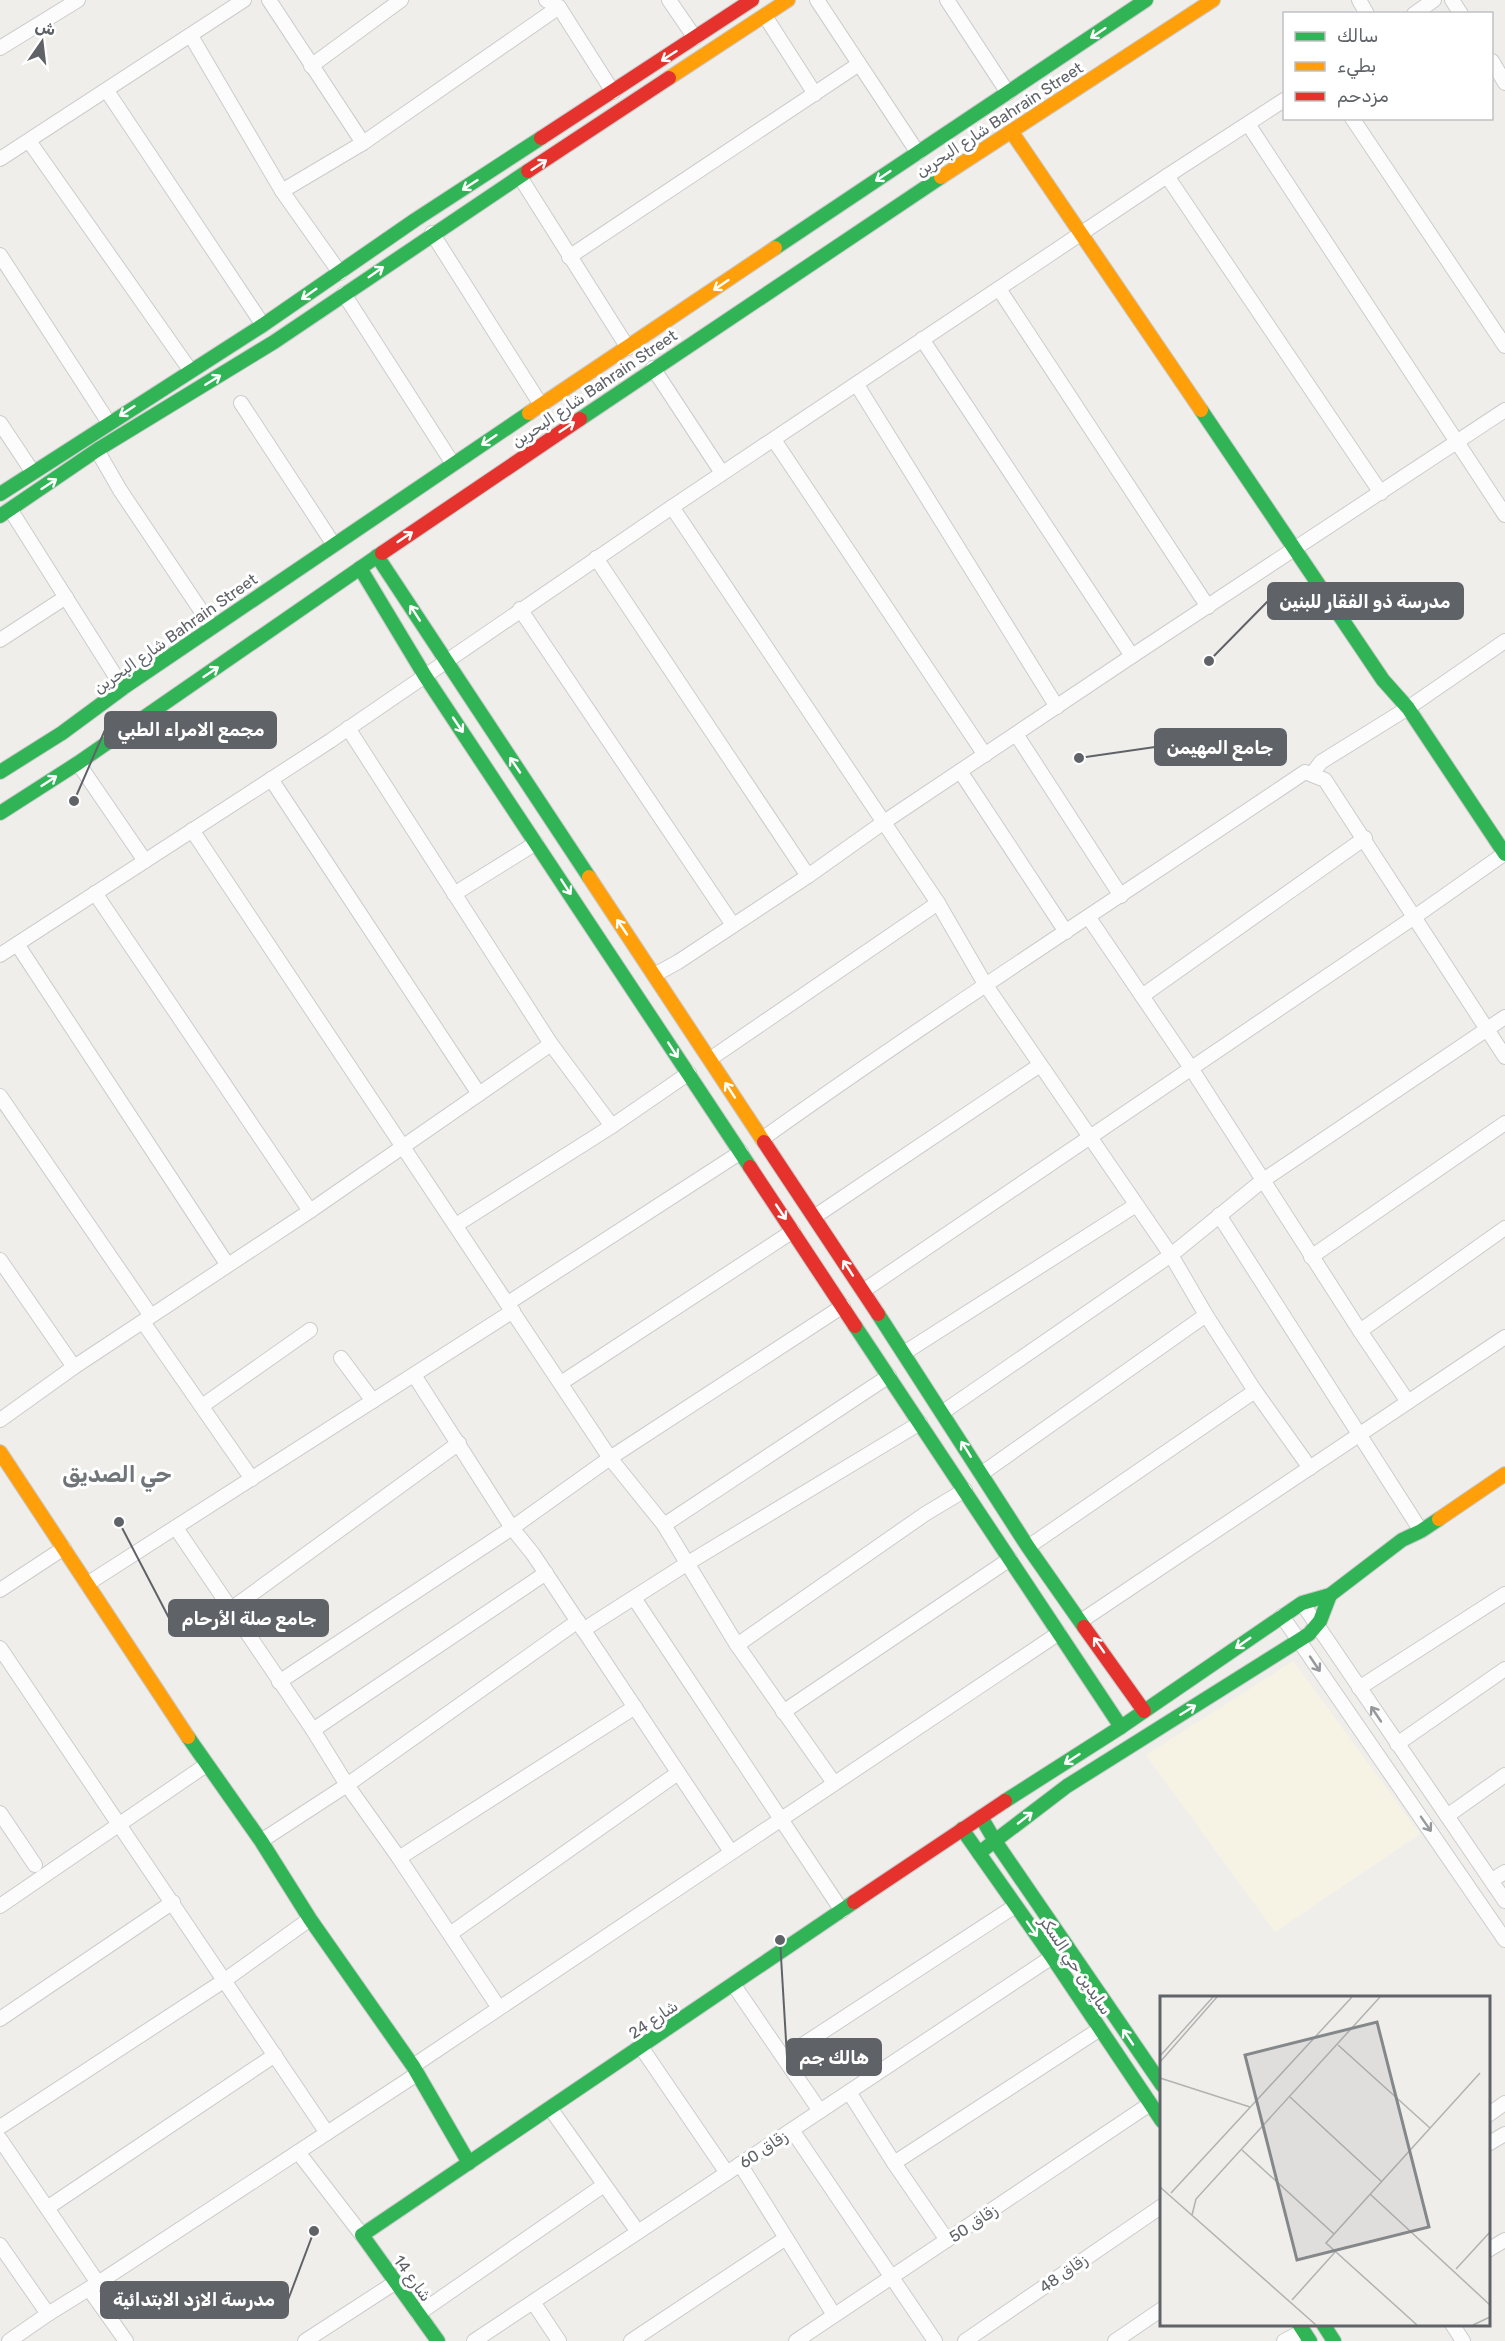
<svg xmlns="http://www.w3.org/2000/svg" width="1505" height="2341" font-family="Rubik,'Noto Naskh Arabic',sans-serif">
<style>
.commercial{fill:#f7f3e4}
.lines{fill:none;stroke-linecap:round;stroke-linejoin:round}
.street-casing{stroke:#cbcccc;stroke-width:16}
.fast-casing{stroke:#cacacb;stroke-width:16}
.slow-casing{stroke:#cacacb;stroke-width:16}
.jam-casing{stroke:#cacacb;stroke-width:16}
.street{stroke:#fdfcfc;stroke-width:14}
.fast{stroke:#30b455;stroke-width:14}
.slow{stroke:#ff9f0a;stroke-width:14}
.jam{stroke:#e5322d;stroke-width:14}
.oneway{stroke:#fff}
.oneway2{stroke:#96999c}
.labels{text-anchor:middle;stroke-width:6;stroke-linejoin:round;paint-order:stroke}
.street-label{font-size:16px;fill:#5f6368;stroke:#fff}
.district-label{font-size:22px;font-weight:bold;fill:#70757a;stroke:#fff}
.inset-road{fill:none;stroke:#b1b2b2;stroke-width:1.5}
.view{fill:#84888a;fill-opacity:0.15;stroke:#84888a;stroke-width:3}
.inset-edge{fill:none;stroke:#5f6368;stroke-width:3}
.leader{fill:none;stroke:#5f6368;stroke-width:2}
.callout-dot{fill:#5f6368;stroke:#fff;stroke-width:2}
.callout{fill:#5f6368;stroke:#5f6368;stroke-width:2}
.callout-label{font-size:18px;text-anchor:middle;font-weight:bold;fill:#fff}
</style>
<rect width="100%" height="100%" fill="#efeeea"/>
<polygon class="commercial" points="1293,1661 1420,1834 1275,1932 1146,1755"/>
<g class="lines">
<g class="street-casing">
<g id="street">
<polyline points="269,0 363,143"/>
<polyline points="546,0 559,7 613,92"/>
<polyline points="669,0 695,38"/>
<polyline points="817,0 918,153"/>
<polyline points="947,0 1008,93"/>
<polyline points="1359,0 1367,14"/>
<polyline points="1452,0 1461,14"/>
<polyline points="1414,14 1434,0"/>
<polyline points="765,16 815,94"/>
<polyline points="191,36 282,191 340,273"/>
<polyline points="0,48 78,0"/>
<polyline points="1492,61 1505,83"/>
<polyline points="311,66 401,0"/>
<polyline points="107,91 263,325"/>
<polyline points="1352,118 1505,346"/>
<polyline points="1248,124 1505,515"/>
<polyline points="29,141 190,370"/>
<polyline points="0,159 244,0"/>
<polyline points="1167,176 1381,493"/>
<polyline points="520,177 628,348"/>
<polyline points="282,191 363,143 559,7"/>
<polyline points="432,233 541,405"/>
<polyline points="0,255 109,423"/>
<polyline points="569,257 859,64"/>
<polyline points="999,289 1208,607"/>
<polyline points="344,294 453,464"/>
<polyline points="922,339 1132,656"/>
<polyline points="653,368 722,473"/>
<polyline points="857,385 1057,707"/>
<polyline points="241,403 334,545"/>
<polyline points="0,423 32,471"/>
<polyline points="774,440 985,755"/>
<polyline points="97,450 120,490 212,627"/>
<polyline points="672,507 938,903 985,984 1171,1255 1206,1315 1255,1391 1310,1468"/>
<polyline points="10,509 123,688"/>
<polyline points="596,558 808,876"/>
<polyline points="520,609 733,925"/>
<polyline points="0,640 66,597"/>
<polyline points="348,728 551,1044 612,1126"/>
<polyline points="1016,734 1121,896"/>
<polyline points="78,763 145,861"/>
<polyline points="960,771 1066,932"/>
<polyline points="1312,774 1321,762 1408,708 1505,641"/>
<polyline points="271,779 479,1094"/>
<polyline points="192,830 610,1458 664,1525 737,1645 834,1783"/>
<polyline points="95,893 310,1211"/>
<polyline points="454,894 536,843"/>
<polyline points="1089,918 1191,1068 1360,1331 1408,1402"/>
<polyline points="17,944 227,1264"/>
<polyline points="0,955 330,741 672,507 1167,176 1284,100"/>
<polyline points="654,975 678,962 808,876 884,822 1132,656 1505,410"/>
<polyline points="1142,996 1365,838"/>
<polyline points="710,1059 938,903"/>
<polyline points="0,1096 151,1316"/>
<path d="M762,1139c178,-127 362,-245 543,-367l20,8 180,277"/>
<polyline points="1219,1215 1421,1531"/>
<polyline points="814,1217 1040,1065"/>
<polyline points="456,1225 612,1126 689,1073"/>
<polyline points="1311,1257 1505,1123"/>
<polyline points="0,1260 74,1367"/>
<polyline points="863,1291 1413,918 1504,854"/>
<polyline points="508,1303 741,1152"/>
<polyline points="143,1322 252,1479"/>
<polyline points="1360,1331 1505,1228"/>
<polyline points="904,1353 1136,1205"/>
<polyline points="341,1358 373,1401"/>
<polyline points="414,1375 512,1528 533,1554 731,1852"/>
<polyline points="561,1383 793,1231"/>
<polyline points="202,1406 310,1330"/>
<polyline points="943,1412 1171,1255 1262,1181 1505,1017"/>
<polyline points="0,1420 74,1367 310,1211 551,1044"/>
<polyline points="981,1474 1206,1315"/>
<polyline points="664,1525 889,1376"/>
<polyline points="176,1528 313,1730 347,1785 399,1858 499,2008"/>
<polyline points="1028,1547 1255,1391"/>
<polyline points="87,1584 513,1311"/>
<polyline points="0,1590 64,1548"/>
<polyline points="634,1598 842,1911"/>
<polyline points="1302,1603 1505,1901"/>
<polyline points="231,1609 459,1443"/>
<polyline points="1282,1616 1505,1940"/>
<polyline points="1081,1621 1505,1337"/>
<polyline points="583,1630 688,1563 920,1423"/>
<polyline points="737,1645 925,1514 965,1490"/>
<polyline points="0,1648 327,2133"/>
<polyline points="279,1682 512,1528 610,1458 843,1306"/>
<polyline points="1359,1688 1505,1594"/>
<polyline points="783,1712 1010,1559"/>
<polyline points="313,1730 546,1573"/>
<polyline points="1397,1744 1505,1669"/>
<polyline points="0,1813 35,1865"/>
<polyline points="1447,1816 1505,1775"/>
<polyline points="261,1841 347,1785 578,1621"/>
<polyline points="399,1858 635,1707"/>
<polyline points="1492,1880 1505,1872"/>
<polyline points="0,1906 206,1765"/>
<polyline points="450,1934 678,1773"/>
<polyline points="733,1984 820,2111"/>
<polyline points="0,2019 173,1902"/>
<polyline points="641,2047 727,2173"/>
<polyline points="784,2057 1015,1906"/>
<polyline points="413,2066 1059,1633"/>
<polyline points="849,2092 894,2163 947,2240"/>
<polyline points="550,2108 638,2232"/>
<polyline points="1488,2115 1505,2103"/>
<polyline points="0,2127 225,1980 310,1919"/>
<polyline points="792,2130 935,2341"/>
<polyline points="0,2139 98,2283"/>
<polyline points="1488,2144 1505,2134"/>
<polyline points="298,2152 362,2235"/>
<polyline points="894,2163 1100,2029"/>
<polyline points="740,2164 834,2315"/>
<polyline points="47,2208 275,2055"/>
<polyline points="0,2245 48,2314"/>
<polyline points="1488,2250 1505,2240"/>
<polyline points="89,2289 126,2341"/>
<polyline points="533,2302 559,2341"/>
<polyline points="418,2314 604,2185"/>
<polyline points="1452,2324 1463,2341"/>
<polyline points="9,2341 48,2314 98,2283 417,2074"/>
<polyline points="305,2341 396,2282"/>
<polyline points="474,2341 1052,1957"/>
<polyline points="631,2341 786,2238"/>
<polyline points="796,2341 1150,2104"/>
<polyline points="965,2341 1162,2206"/>
<polyline points="1115,2341 1162,2309"/>
<polyline points="1284,2341 1303,2331"/>
</g>
</g>
<g class="fast-casing">
<g id="fast">
<polyline points="775,248 1146,0"/>
<polyline points="1201,410 1383,680 1408,708 1505,854"/>
<polyline points="580,419 941,177"/>
<polyline points="0,494 263,325 415,220 541,138"/>
<polyline points="0,516 97,450 274,342 528,171"/>
<polyline points="377,556 589,877"/>
<polyline points="360,568 425,676 750,1167"/>
<polyline points="0,772 62,733 123,688 529,413"/>
<polyline points="0,813 78,763 382,553"/>
<polyline points="878,1314 1028,1547 1084,1627"/>
<polyline points="855,1326 1121,1727"/>
<polyline points="188,1737 261,1841 310,1919 413,2066 469,2163"/>
<polyline points="1005,1801 1121,1727 1302,1603 1330,1595 1402,1540 1421,1531 1439,1519"/>
<polyline points="981,1817 995,1841 1162,2085"/>
<polyline points="962,1829 1052,1957 1162,2121"/>
<polyline points="979,1853 1067,1786 1309,1634 1320,1621 1330,1595"/>
<polyline points="1299,2324 1310,2341"/>
<polyline points="1323,2324 1334,2341"/>
<polyline points="438,2341 362,2235 854,1902"/>
</g>
</g>
<g class="slow-casing">
<g id="slow">
<polyline points="669,78 788,0"/>
<polyline points="1011,131 1201,410"/>
<polyline points="941,177 1213,0"/>
<polyline points="529,413 775,248"/>
<polyline points="589,877 764,1142"/>
<polyline points="0,1452 188,1737"/>
<polyline points="1439,1519 1505,1474"/>
</g>
</g>
<g class="jam-casing">
<g id="jam">
<polyline points="541,138 752,0"/>
<polyline points="528,171 669,78"/>
<polyline points="382,553 580,419"/>
<polyline points="764,1142 878,1314"/>
<polyline points="750,1167 855,1326"/>
<polyline points="1084,1627 1144,1711"/>
<polyline points="854,1902 1005,1801"/>
</g>
</g>
<use href="#street" class="street"/>
<use href="#fast" class="fast"/>
<use href="#slow" class="slow"/>
<use href="#jam" class="jam"/>
</g>
<defs><path id="oneway-shaft" d="M-6 0H5M1.5-3L5.5 0L1.5 3" fill="none" stroke-width="1.6" stroke-linecap="round" stroke-linejoin="round" transform="scale(1.5)"/></defs>
<g class="oneway">
<use href="#oneway-shaft" transform="translate(1098 33) rotate(146)"/>
<use href="#oneway-shaft" transform="translate(669 56) rotate(147)"/>
<use href="#oneway-shaft" transform="translate(539 165) rotate(-33)"/>
<use href="#oneway-shaft" transform="translate(883 176) rotate(146)"/>
<use href="#oneway-shaft" transform="translate(470 185) rotate(147)"/>
<use href="#oneway-shaft" transform="translate(376 272) rotate(-35)"/>
<use href="#oneway-shaft" transform="translate(721 285) rotate(146)"/>
<use href="#oneway-shaft" transform="translate(309 294) rotate(145)"/>
<use href="#oneway-shaft" transform="translate(213 380) rotate(-32)"/>
<use href="#oneway-shaft" transform="translate(127 411) rotate(147)"/>
<use href="#oneway-shaft" transform="translate(567 427) rotate(-34)"/>
<use href="#oneway-shaft" transform="translate(489 440) rotate(146)"/>
<use href="#oneway-shaft" transform="translate(49 484) rotate(-33)"/>
<use href="#oneway-shaft" transform="translate(405 537) rotate(-34)"/>
<use href="#oneway-shaft" transform="translate(415 613) rotate(-123)"/>
<use href="#oneway-shaft" transform="translate(211 672) rotate(-34)"/>
<use href="#oneway-shaft" transform="translate(458 725) rotate(56)"/>
<use href="#oneway-shaft" transform="translate(515 765) rotate(-124)"/>
<use href="#oneway-shaft" transform="translate(49 781) rotate(-33)"/>
<use href="#oneway-shaft" transform="translate(566 887) rotate(57)"/>
<use href="#oneway-shaft" transform="translate(622 927) rotate(-124)"/>
<use href="#oneway-shaft" transform="translate(673 1050) rotate(57)"/>
<use href="#oneway-shaft" transform="translate(730 1090) rotate(-123)"/>
<use href="#oneway-shaft" transform="translate(781 1212) rotate(56)"/>
<use href="#oneway-shaft" transform="translate(848 1268) rotate(-123)"/>
<use href="#oneway-shaft" transform="translate(966 1449) rotate(-122)"/>
<use href="#oneway-shaft" transform="translate(1243 1643) rotate(145)"/>
<use href="#oneway-shaft" transform="translate(1099 1645) rotate(-125)"/>
<use href="#oneway-shaft" transform="translate(1188 1710) rotate(-32)"/>
<use href="#oneway-shaft" transform="translate(1072 1759) rotate(147)"/>
<use href="#oneway-shaft" transform="translate(1025 1818) rotate(-38)"/>
<use href="#oneway-shaft" transform="translate(1032 1929) rotate(55)"/>
<use href="#oneway-shaft" transform="translate(1128 2037) rotate(-124)"/>
</g>
<g class="oneway2">
<use href="#oneway-shaft" transform="translate(1315 1664) rotate(56)"/>
<use href="#oneway-shaft" transform="translate(1376 1714) rotate(-124)"/>
<use href="#oneway-shaft" transform="translate(1426 1824) rotate(55)"/>
</g>
<g class="labels">
<g class="street-label">
<text transform="translate(999 119) rotate(-33)" y="6">شارع البحرين Bahrain Street</text>
<text transform="translate(594 388) rotate(-34)" y="6">شارع البحرين Bahrain Street</text>
<text transform="translate(175 633) rotate(-35)" y="6">شارع البحرين Bahrain Street</text>
<text transform="translate(1076 1965) rotate(56)" y="6">سايدين حي السكر</text>
<text transform="translate(653 2019) rotate(-34)" y="6">شارع 24</text>
<text transform="translate(763 2149) rotate(-34)" y="6">زقاق 60</text>
<text transform="translate(973 2223) rotate(-34)" y="6">زقاق 50</text>
<text transform="translate(1063 2273) rotate(-35)" y="6">زقاق 48</text>
<text transform="translate(413 2278) rotate(54)" y="6">شارع 14</text>
</g>
<g class="district-label">
<text x="117" y="1482">حي الصديق</text>
</g>
</g>
<g transform="translate(1160 1996)">
<rect width="330" height="330" fill="#efeeea"/>
<path class="inset-road" d="M178,49l92,83M0,60l53,-59M0,66l57,-65M0,82l90,29M130,101l92,85M82,154l92,84M0,191l156,138M11,197l181,-196M210,198l120,111M32,219l4,-16 184,-202M296,273l34,-37M132,304l44,-49M257,329l-91,-82 154,-170M313,329l17,-8"/>
<path class="view" d="M217,26l52,205 -132,33 -52,-205z"/>
<rect width="330" height="330" class="inset-edge"/>
</g>
<path class="leader" d="M1209 661L1268 601M74 801L105 730M1079 758L1155 747M119 1522L169 1618M780 1940L787 2057M314 2231L288 2300"/>
<g class="callout-dot">
<circle cx="1209" cy="661" r="6"/>
<circle cx="74" cy="801" r="6"/>
<circle cx="1079" cy="758" r="6"/>
<circle cx="119" cy="1522" r="6"/>
<circle cx="780" cy="1940" r="6"/>
<circle cx="314" cy="2231" r="6"/>
</g>
<g class="callout">
<rect x="1268" y="583" width="195" height="36" rx="6"/>
<rect x="105" y="712" width="171" height="36" rx="6"/>
<rect x="1155" y="729" width="131" height="36" rx="6"/>
<rect x="169" y="1600" width="159" height="36" rx="6"/>
<rect x="787" y="2039" width="94" height="36" rx="6"/>
<rect x="101" y="2282" width="187" height="36" rx="6"/>
</g>
<g class="callout-label">
<text x="1365" y="608">مدرسة ذو الفقار للبنين</text>
<text x="191" y="736">مجمع الامراء الطبي</text>
<text x="1220" y="754">جامع المهيمن</text>
<text x="249" y="1625">جامع صلة الأرحام</text>
<text x="834" y="2064">هالك جم</text>
<text x="194" y="2306">مدرسة الازد الابتدائية</text>
</g>
<rect x="1283" y="12" width="210" height="108" fill="#ffffff" stroke="#bfc1c3" stroke-width="1.5"/>
<rect x="1295" y="32" width="30" height="9" fill="#30b455" stroke="#bfc1c3" stroke-width="1.5"/>
<text x="1337" y="42" font-size="18" fill="#5f6368">سالك</text>
<rect x="1295" y="62" width="30" height="9" fill="#ff9f0a" stroke="#bfc1c3" stroke-width="1.5"/>
<text x="1337" y="72" font-size="18" fill="#5f6368">بطيء</text>
<rect x="1295" y="92" width="30" height="9" fill="#e5322d" stroke="#bfc1c3" stroke-width="1.5"/>
<text x="1337" y="102" font-size="18" fill="#5f6368">مزدحم</text>
<g transform="translate(42 42) rotate(14)" stroke="#ffffff" stroke-width="4.5" paint-order="stroke">
<path d="M0-4.5L10 22L0 15L-10 22Z" fill="#5f6368"/>
<text y="-9" font-size="16" font-weight="bold" text-anchor="middle" fill="#5f6368">ش</text>
</g>
</svg>
